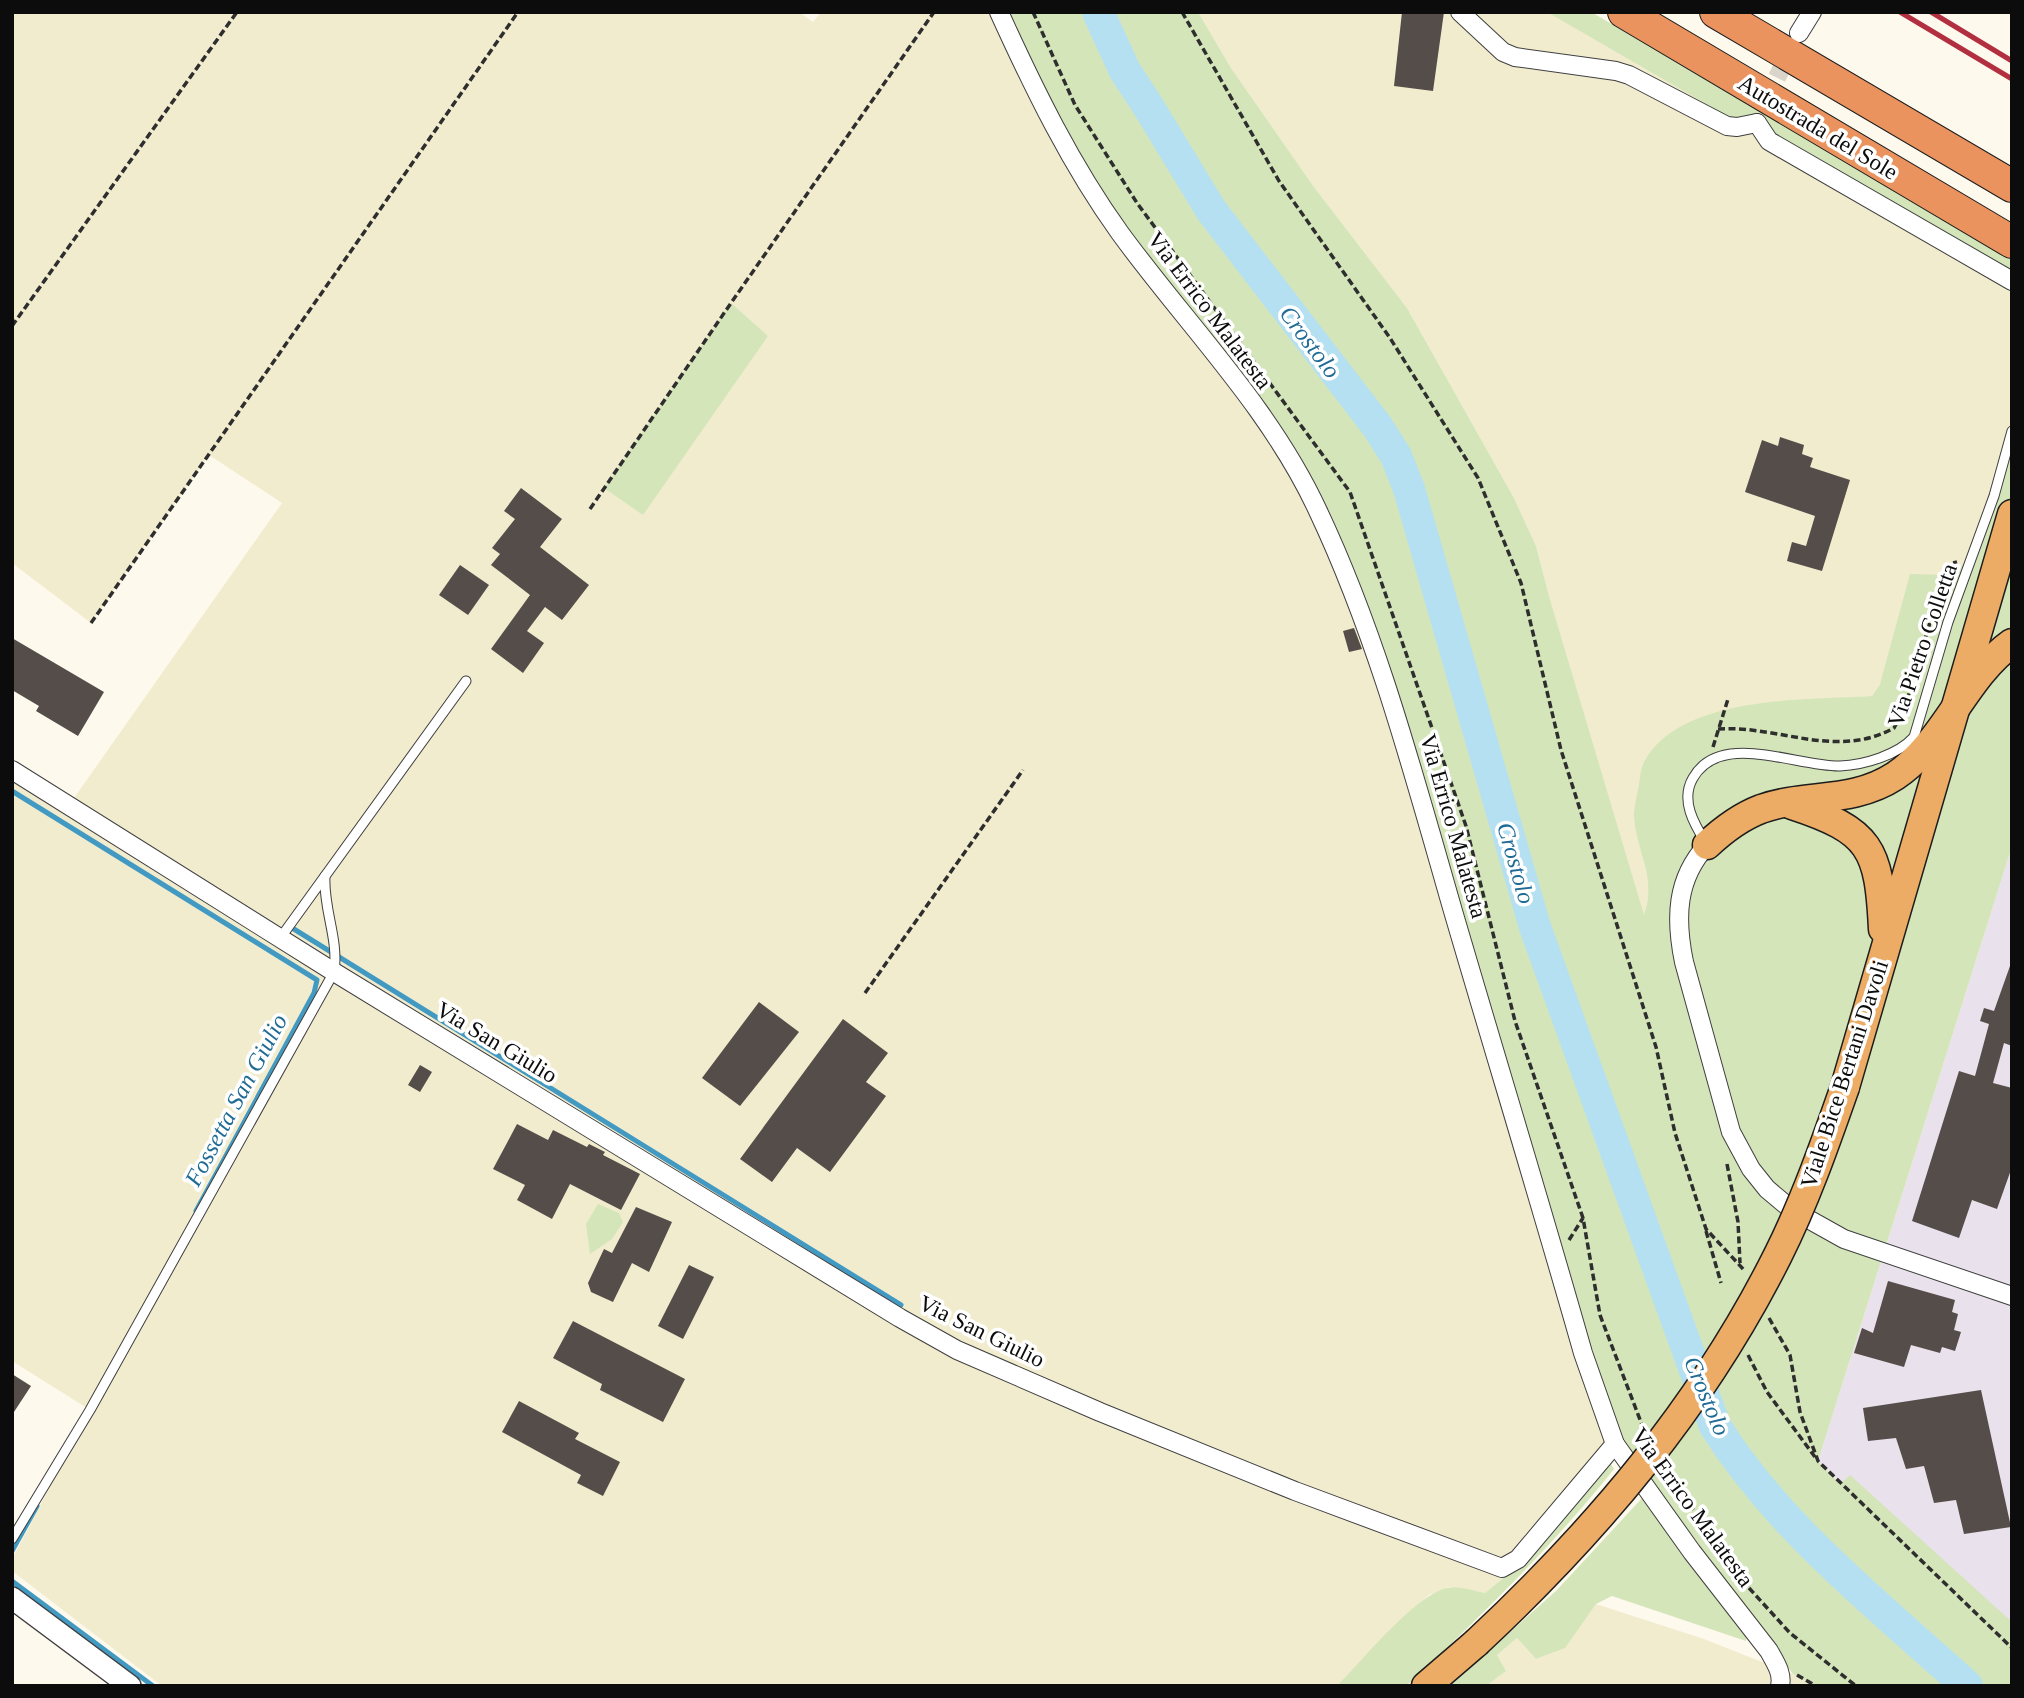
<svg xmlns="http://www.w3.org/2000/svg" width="2024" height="1698" font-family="Georgia,serif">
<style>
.industrial{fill:#e9e1eb}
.farmland{fill:#f2eccf}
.green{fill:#d4e5b9}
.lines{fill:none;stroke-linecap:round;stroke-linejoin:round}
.stream{stroke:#429ac3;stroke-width:5}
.river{stroke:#b5e0f1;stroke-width:32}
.building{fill:#544d4a}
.minor-tunnel{stroke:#dad5cb;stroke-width:18;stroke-dasharray:18 9;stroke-linecap:butt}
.service-casing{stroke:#3f3f3f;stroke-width:11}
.minor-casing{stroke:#3f3f3f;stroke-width:20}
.tertiary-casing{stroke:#3f3f3f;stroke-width:24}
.trunk-casing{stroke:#1d1d1d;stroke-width:31}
.motorway-casing{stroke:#1d1d1d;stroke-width:34}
.path{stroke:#2e2e2e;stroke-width:3.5;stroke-dasharray:7 3.5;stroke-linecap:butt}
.service{stroke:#fff;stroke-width:9}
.minor{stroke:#fff;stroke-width:18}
.tertiary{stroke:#fff;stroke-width:21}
.trunk{stroke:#ecac66;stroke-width:28}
.motorway{stroke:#ea935f;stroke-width:32}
.rail{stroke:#b22f40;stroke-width:5}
.trunk-bridge-casing{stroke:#1d1d1d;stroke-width:31;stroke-linecap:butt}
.trunk-bridge{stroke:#ecac66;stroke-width:28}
.labels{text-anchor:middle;stroke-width:7;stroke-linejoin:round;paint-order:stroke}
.street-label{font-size:23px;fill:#0c0c0c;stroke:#fff}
.water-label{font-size:24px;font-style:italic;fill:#1f6b95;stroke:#fff}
</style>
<rect width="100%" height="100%" fill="#fef9ed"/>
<polygon class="industrial" points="2012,846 2012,1653 1818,1461"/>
<g class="farmland">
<polygon points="12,12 799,12 813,22 821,12 1003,12 1318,502 1348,573 1621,1449 1517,1567 1485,1593 1449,1587 1429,1595 1406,1615 1337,1686 162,1686 12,1571 12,1559 90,1410 12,1361 12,770 69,805 282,503 209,455 91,623 12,563"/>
<polygon points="1198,12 1548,12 2012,281 2012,431 1972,559 1948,575 1872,696 1776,702 1634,816 1650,887 1644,917 1549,596 1536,546 1514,498 1407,308 1314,187 1231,68"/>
<polygon points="1596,1604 1704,1639 1793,1674 1815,1686 1486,1686 1506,1671 1497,1655 1517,1638 1536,1659 1564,1648"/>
</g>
<g class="green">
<path d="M1003,12h195l33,56 83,119 93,121 107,190 22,48 13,50 95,319c13,-39 -7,-61 -10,-98 0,-10 3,-22 5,-32 1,-8 2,-18 6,-25 38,-65 161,-60 227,-64l8,-12 30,-110 38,1 24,-16 40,-128v415l-194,615 22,23 10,-9 162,147v64h-197l-22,-12 -172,-225 -119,-380 -183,-565 -246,-350z"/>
<polygon points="1547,12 1591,12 2012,256 2012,281"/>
<polygon points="731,303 768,336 643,515 604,488"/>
<polygon points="598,1204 619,1213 623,1222 612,1239 590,1254 586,1224"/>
<path d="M1611,1464l3,5c-62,78 -135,149 -208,217h-69c25,-25 78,-91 110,-98 11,-3 27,3 38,5l32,-26z"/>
<polygon points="1644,1496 1748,1629 1746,1641 1612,1596 1596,1604 1565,1648 1536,1659 1517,1638 1497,1655 1506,1671 1486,1686 1450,1686 1557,1590"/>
</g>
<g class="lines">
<g class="stream">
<polyline points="12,791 317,980 314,993 196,1211"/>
<polyline points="289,926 901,1305"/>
<polyline points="12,1551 37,1506"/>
<polyline points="12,1581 153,1686"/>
</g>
<path class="river" d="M1098,12l27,59 23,35 63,104 166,216 19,30 13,33 126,438 180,499c65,103 163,179 252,260"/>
</g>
<g class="building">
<polygon points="1402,12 1444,12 1433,91 1394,86"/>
<polygon points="1780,437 1804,445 1802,454 1813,458 1810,467 1850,480 1822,571 1787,561 1792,542 1806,546 1815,516 1745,492 1762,440 1778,446"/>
<polygon points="521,488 562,519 540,547 589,585 562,620 545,607 527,631 544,643 523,673 491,649 530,595 491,565 500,554 492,548 515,519 504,511"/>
<polygon points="460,565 489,585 468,615 439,595"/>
<polygon points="1354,628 1362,649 1349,652 1343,631"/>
<polygon points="12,638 104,692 78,736 36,711 39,706 12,690"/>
<polygon points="2010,966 2012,966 2012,1046 2004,1043 1993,1083 2012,1088 2012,1167 1997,1209 1972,1200 1959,1238 1912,1221 1959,1071 1975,1076 1989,1024 1980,1021 1984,1008 1994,1011"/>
<polygon points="759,1002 799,1032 740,1106 702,1078"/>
<polygon points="843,1019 888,1053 866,1082 886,1096 830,1172 797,1148 772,1182 740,1159"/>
<polygon points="420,1065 432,1072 420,1092 408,1085"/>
<polygon points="517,1124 548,1140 553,1130 587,1147 589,1144 605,1152 603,1155 640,1174 621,1210 570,1184 552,1219 517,1200 525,1185 493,1169"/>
<polygon points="636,1207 672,1222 649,1272 632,1263 613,1302 591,1292 588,1283 604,1249 612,1253"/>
<polygon points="689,1265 714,1277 683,1339 658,1326"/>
<polygon points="1888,1281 1955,1300 1952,1312 1958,1314 1954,1330 1961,1332 1955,1351 1942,1347 1940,1353 1911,1345 1904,1367 1854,1353 1862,1328 1873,1333"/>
<polygon points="573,1321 685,1379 663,1422 600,1390 602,1384 553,1358"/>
<polygon points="12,1374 31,1386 12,1415"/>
<polygon points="1981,1390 2011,1527 1964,1534 1956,1500 1934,1503 1924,1466 1906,1469 1896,1438 1868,1441 1863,1408"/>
<polygon points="519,1401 579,1433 575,1439 620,1462 603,1496 577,1483 581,1475 502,1432"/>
</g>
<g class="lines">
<polyline class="minor-tunnel" points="1765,102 1791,49"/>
<g class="service-casing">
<g id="service">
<path d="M1706,843c-12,-19 -26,-43 -13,-65 27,-48 104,-11 147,-12 24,-1 58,-11 74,-29l34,-115 46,-126 18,-65"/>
<polyline points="281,937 466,681"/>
<path d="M12,1539l78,-129 244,-438c5,-33 -11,-63 -9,-96"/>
</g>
</g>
<g class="minor-casing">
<g id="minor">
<path d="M999,12c35,77 72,153 121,221 67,92 150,174 198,278 60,127 96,265 135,400 43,147 88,294 130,442l32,91 77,108 77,99c6,11 14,22 11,35"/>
<polyline points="1460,12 1503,52 1515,57 1616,71 1629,75 1727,126 1737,127 1757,123"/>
<polyline points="1799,33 1812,12"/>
<polyline points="1757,123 1769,141 2012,281"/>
<polyline points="12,770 334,972 900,1318 957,1350 1100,1412 1295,1491 1502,1568 1518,1559 1615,1444"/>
<path d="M1707,845c-31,34 -32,73 -23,117l47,170 20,37 16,20 25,21 52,29 168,57"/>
</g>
</g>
<g class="tertiary-casing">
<polyline id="tertiary" points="12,1598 130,1686"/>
</g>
<g class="trunk-casing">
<g id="trunk">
<path d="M1792,805c79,26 87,43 91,124"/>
<path d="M1707,845c16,-15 33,-28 54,-36 45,-16 91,-5 134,-33 50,-33 69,-99 117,-133"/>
<polyline points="1845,1087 2012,514"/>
<polyline points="1426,1686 1476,1643"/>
</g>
</g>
<g class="motorway-casing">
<g id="motorway">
<polyline points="1624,12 2012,242"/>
<polyline points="1716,12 2012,186"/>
</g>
</g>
<g class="path">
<polyline points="1033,12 1075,105 1137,203 1350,492 1466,826 1515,1021 1583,1218 1600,1315 1644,1430"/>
<polyline points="1182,12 1279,181 1390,338 1478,478 1521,583 1561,750 1656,1047 1675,1133 1706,1229 1745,1271"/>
<polyline points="12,326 237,12"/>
<polyline points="590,509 731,303 934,12"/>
<polyline points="91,623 518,12"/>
<path d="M1718,729c62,-4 117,31 176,-1l11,-21 41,-139 3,-4 8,-2"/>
<polyline points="1713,747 1728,699"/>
<polyline points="865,993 1023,770"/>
<polyline points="1727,1164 1738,1222 1740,1263"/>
<polyline points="1706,1231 1721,1283"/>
<polyline points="1569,1240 1583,1218"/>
<polyline points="1769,1318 1790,1355 1800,1412 1818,1461 2012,1648"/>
<polyline points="1748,1355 1767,1392 1815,1457"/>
<polyline points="1665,1470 1750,1588"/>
<polyline points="1749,1588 1790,1633 1856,1686"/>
<polyline points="1797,1675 1816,1686"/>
</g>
<use href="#service" class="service"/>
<use href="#minor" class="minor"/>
<use href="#tertiary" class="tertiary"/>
<use href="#trunk" class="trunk"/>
<use href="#motorway" class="motorway"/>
<g class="rail">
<polyline points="1900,12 2012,79"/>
<polyline points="1931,12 2012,61"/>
</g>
<g class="trunk-bridge-casing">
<path id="trunk-bridge" d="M1476,1643c122,-114 227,-238 302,-388 27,-54 47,-111 67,-168"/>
</g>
<use href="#trunk-bridge" class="trunk-bridge"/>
</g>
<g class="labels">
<g class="street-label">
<text transform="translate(1818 127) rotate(31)" y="8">Autostrada del Sole</text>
<text transform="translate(1210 310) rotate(53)" y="8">Via Errico Malatesta</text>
<text transform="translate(1922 645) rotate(-71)" y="8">Via Pietro Colletta</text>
<text transform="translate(1454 826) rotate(74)" y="8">Via Errico Malatesta</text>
<text transform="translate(497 1042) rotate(31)" y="8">Via San Giulio</text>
<text transform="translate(1844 1074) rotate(-72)" y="8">Viale Bice Bertani Davoli</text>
<text transform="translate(982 1331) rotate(26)" y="8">Via San Giulio</text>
<text transform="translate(1693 1507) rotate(54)" y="8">Via Errico Malatesta</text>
</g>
<g class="water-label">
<text transform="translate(1310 342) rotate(53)" y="8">Crostolo</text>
<text transform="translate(1516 863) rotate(74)" y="8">Crostolo</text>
<text transform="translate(236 1100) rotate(-62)" y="8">Fossetta San Giulio</text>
<text transform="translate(1707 1396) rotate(67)" y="8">Crostolo</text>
</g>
</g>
<rect width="2024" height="1698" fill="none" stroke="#0c0c0c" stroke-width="28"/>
</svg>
